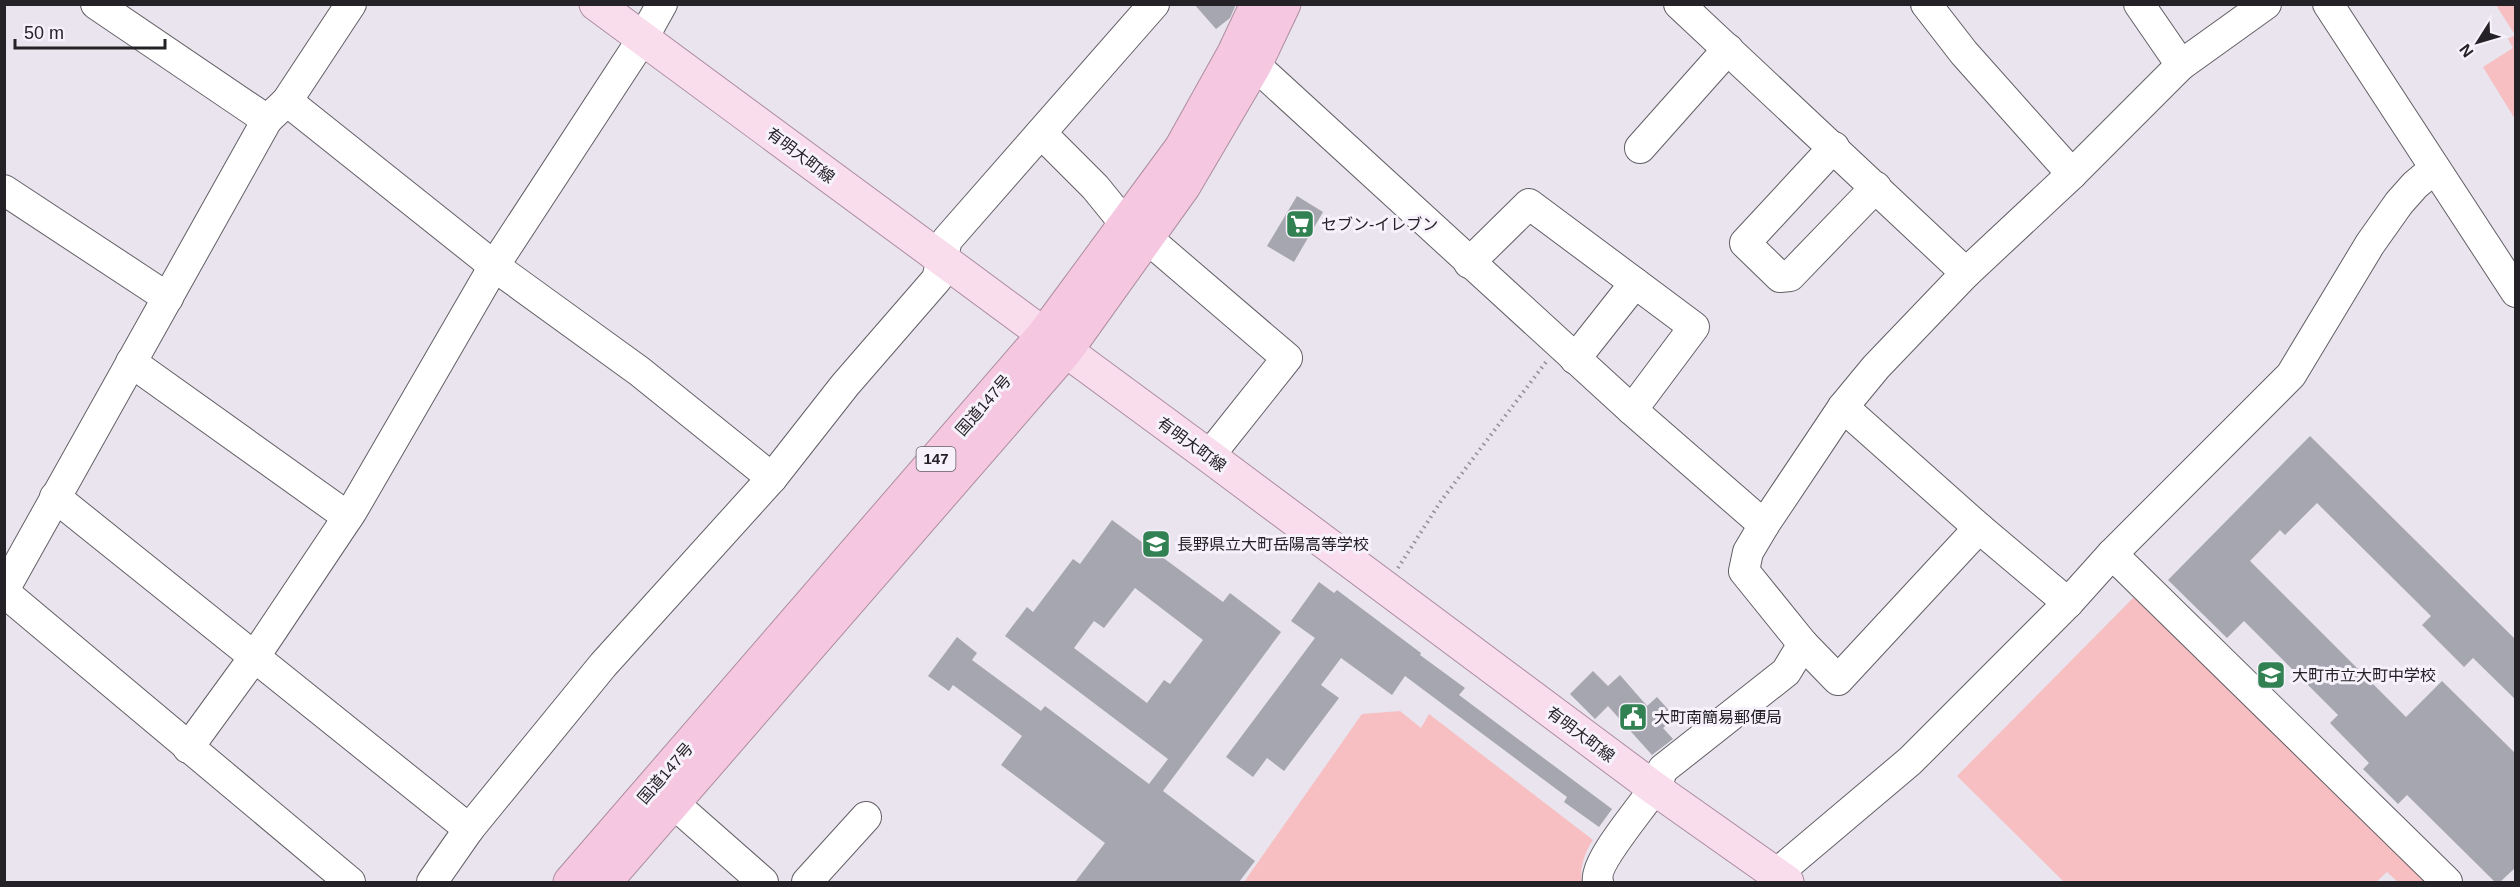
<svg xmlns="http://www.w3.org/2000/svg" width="2520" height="887" font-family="Helvetica,'Noto Sans JP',sans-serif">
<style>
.green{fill:#f7bfc2}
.building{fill:#a5a6af;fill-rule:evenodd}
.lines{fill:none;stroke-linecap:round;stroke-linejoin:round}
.minor-casing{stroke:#635f66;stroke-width:32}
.major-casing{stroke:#ac8da0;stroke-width:35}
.highway-casing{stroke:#ac8da0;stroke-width:35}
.path{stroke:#918e94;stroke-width:4;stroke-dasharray:1.5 4.5;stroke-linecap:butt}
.minor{stroke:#fff;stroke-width:30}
.major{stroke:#f9dded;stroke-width:33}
.highway{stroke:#f5c7e1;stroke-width:33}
.labels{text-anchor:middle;stroke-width:6;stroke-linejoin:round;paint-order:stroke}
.shield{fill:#f6f1fa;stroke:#636066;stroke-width:1.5}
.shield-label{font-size:15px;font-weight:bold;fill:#242226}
.street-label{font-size:16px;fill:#242226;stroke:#f6f1fa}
.poi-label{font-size:16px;fill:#242226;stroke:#f6f1fa;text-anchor:start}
</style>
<rect width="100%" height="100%" fill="#e9e4ed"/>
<g class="green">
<polygon points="2496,5 2515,5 2515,119 2483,67 2513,48 2508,39 2515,35"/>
<polygon points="2138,593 2431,882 2398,882 2387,872 2376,882 2064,882 1957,776"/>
<path d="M1400,711l21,17 8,-14 164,126c-8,12 -14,28 -11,42h-338l118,-168z"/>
</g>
<g class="building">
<polygon points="1194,4 1236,4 1230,18 1216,29"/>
<polygon points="1297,196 1323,212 1294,262 1267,246"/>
<polygon points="2310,436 2516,640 2516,700 2473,658 2464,667 2422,625 2431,616 2317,503 2285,535 2280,530 2250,561 2406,717 2442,681 2516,754 2516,867 2500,882 2495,882 2407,795 2398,804 2363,769 2369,763 2330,723 2338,715 2244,621 2227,638 2168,580"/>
<path d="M1112,520l111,82 7,-9 51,39 -118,159 92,70 -16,21h-164l30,-39 -104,-78 21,-29 -69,-51 -4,6 -21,-15 29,-39 20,16 -5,7 69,51 4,-5 104,78 19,-25 -163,-123 22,-29 6,5 40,-53 7,5zM1135,588l68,52 -33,44 -6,-4 -17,23 -73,-55 20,-27 10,7z"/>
<polygon points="1319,582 1334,593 1337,590 1421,653 1420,655 1465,688 1459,695 1612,809 1599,827 1564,802 1567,797 1405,676 1392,695 1341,658 1321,685 1339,698 1284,771 1267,758 1253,777 1226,757 1315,638 1291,621"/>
<polygon points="1593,671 1608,686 1620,675 1647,706 1657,697 1675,717 1663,728 1673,739 1652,755 1608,706 1595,719 1570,694"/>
</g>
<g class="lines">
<g class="minor-casing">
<g id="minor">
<polyline points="96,4 267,120"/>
<polyline points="1679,4 1966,273"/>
<polyline points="1926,4 1964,53 2072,174"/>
<polyline points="2139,4 2181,65"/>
<polyline points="2328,4 2516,292"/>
<polyline points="1255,65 1632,410 1764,525"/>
<polyline points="287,101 351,4"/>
<polyline points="1041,133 1095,187 1126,225"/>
<polyline points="1834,147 1745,243 1780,277 1790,276 1876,187"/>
<polyline points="1640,148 1728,49"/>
<polyline points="4,190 168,298"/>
<polyline points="1148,239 1287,358 1209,456"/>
<polyline points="1469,263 1529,204 1694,327 1632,410"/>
<polyline points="1575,359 1635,283"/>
<polyline points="131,362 348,517"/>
<polyline points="1843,407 1979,528 2068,603"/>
<polyline points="55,497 469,829"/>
<polyline points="1979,528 1838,680 1803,644 1744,571 1748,552 1764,525 1843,407 1876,367 1966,273 2072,174 2181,65 2266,4"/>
<polyline points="2112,554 2447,882"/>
<polyline points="4,590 267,120 287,101 494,266 639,371 772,478"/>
<polyline points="4,592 350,882"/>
<polyline points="188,748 255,656 352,511 494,266 643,38 662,4"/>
<polyline points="655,787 763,882"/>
<polyline points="1775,875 1910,761 2068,603 2112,554 2291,375 2370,244 2399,203 2415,185 2434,169"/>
<polyline points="432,882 469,829 603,665 772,478 845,385 937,279 947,240 1154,4"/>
<polyline points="807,882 866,817"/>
<path d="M1598,882c-5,-19 43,-73 55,-92 4,-6 7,-14 10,-21l123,-97 17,-28"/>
</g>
</g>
<g class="major-casing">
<polyline id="major" points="596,4 1209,456 1654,788 1787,882"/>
</g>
<g class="highway-casing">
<g id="highway">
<polyline points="570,882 1044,334 1181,148 1234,53 1257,4"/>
<polyline points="605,882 1066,351 1184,186 1255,65 1284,4"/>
</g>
</g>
<polyline class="path" points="1398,568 1441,501 1546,362"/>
<use href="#minor" class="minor"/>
<use href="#major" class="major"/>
<use href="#highway" class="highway"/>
</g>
<defs>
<g id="supermarket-square" transform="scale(1.5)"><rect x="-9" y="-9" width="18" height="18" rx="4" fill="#318152" stroke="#f6f1fa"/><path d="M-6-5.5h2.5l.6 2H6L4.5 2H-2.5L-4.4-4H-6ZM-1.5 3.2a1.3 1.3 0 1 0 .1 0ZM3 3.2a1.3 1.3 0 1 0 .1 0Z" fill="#fff"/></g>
<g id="school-square" transform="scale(1.5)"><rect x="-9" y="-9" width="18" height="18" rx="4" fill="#318152" stroke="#f6f1fa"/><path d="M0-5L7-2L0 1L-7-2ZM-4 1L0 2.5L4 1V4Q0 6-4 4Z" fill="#fff"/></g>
<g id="civic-square" transform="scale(1.5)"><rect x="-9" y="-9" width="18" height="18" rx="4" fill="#318152" stroke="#f6f1fa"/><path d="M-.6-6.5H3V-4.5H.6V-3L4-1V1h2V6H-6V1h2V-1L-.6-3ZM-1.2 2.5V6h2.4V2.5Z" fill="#fff"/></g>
</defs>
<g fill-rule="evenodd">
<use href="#supermarket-square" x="1300" y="224"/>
<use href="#school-square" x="1156" y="544"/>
<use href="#school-square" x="2271" y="675"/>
<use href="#civic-square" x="1633" y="717"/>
</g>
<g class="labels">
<rect class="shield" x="916.5" y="447" width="39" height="24" rx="4.5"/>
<g class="shield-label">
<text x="936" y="464">147</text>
</g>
<g class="street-label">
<text transform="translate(801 155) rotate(37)" y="6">有明大町線</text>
<text transform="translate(983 405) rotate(-49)" y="6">国道147号</text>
<text transform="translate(1192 444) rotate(36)" y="6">有明大町線</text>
<text transform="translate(1581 734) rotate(37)" y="6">有明大町線</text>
<text transform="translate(665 773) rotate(-49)" y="6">国道147号</text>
</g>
<g class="poi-label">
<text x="1321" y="230">セブン-イレブン</text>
<text x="1177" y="550">長野県立大町岳陽高等学校</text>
<text x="2292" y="681">大町市立大町中学校</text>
<text x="1654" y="723">大町南簡易郵便局</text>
</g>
</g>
<rect width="2520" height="887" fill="none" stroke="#242226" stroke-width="12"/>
<g transform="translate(2478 42) rotate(233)" stroke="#f6f1fa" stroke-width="4.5" paint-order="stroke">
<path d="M0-4.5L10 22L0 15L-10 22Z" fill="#242226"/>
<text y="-9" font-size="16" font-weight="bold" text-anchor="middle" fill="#242226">N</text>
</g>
<path d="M15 39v9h150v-9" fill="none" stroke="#242226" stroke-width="3"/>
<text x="24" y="39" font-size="18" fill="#242226" stroke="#f6f1fa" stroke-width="4.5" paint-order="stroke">50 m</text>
</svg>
